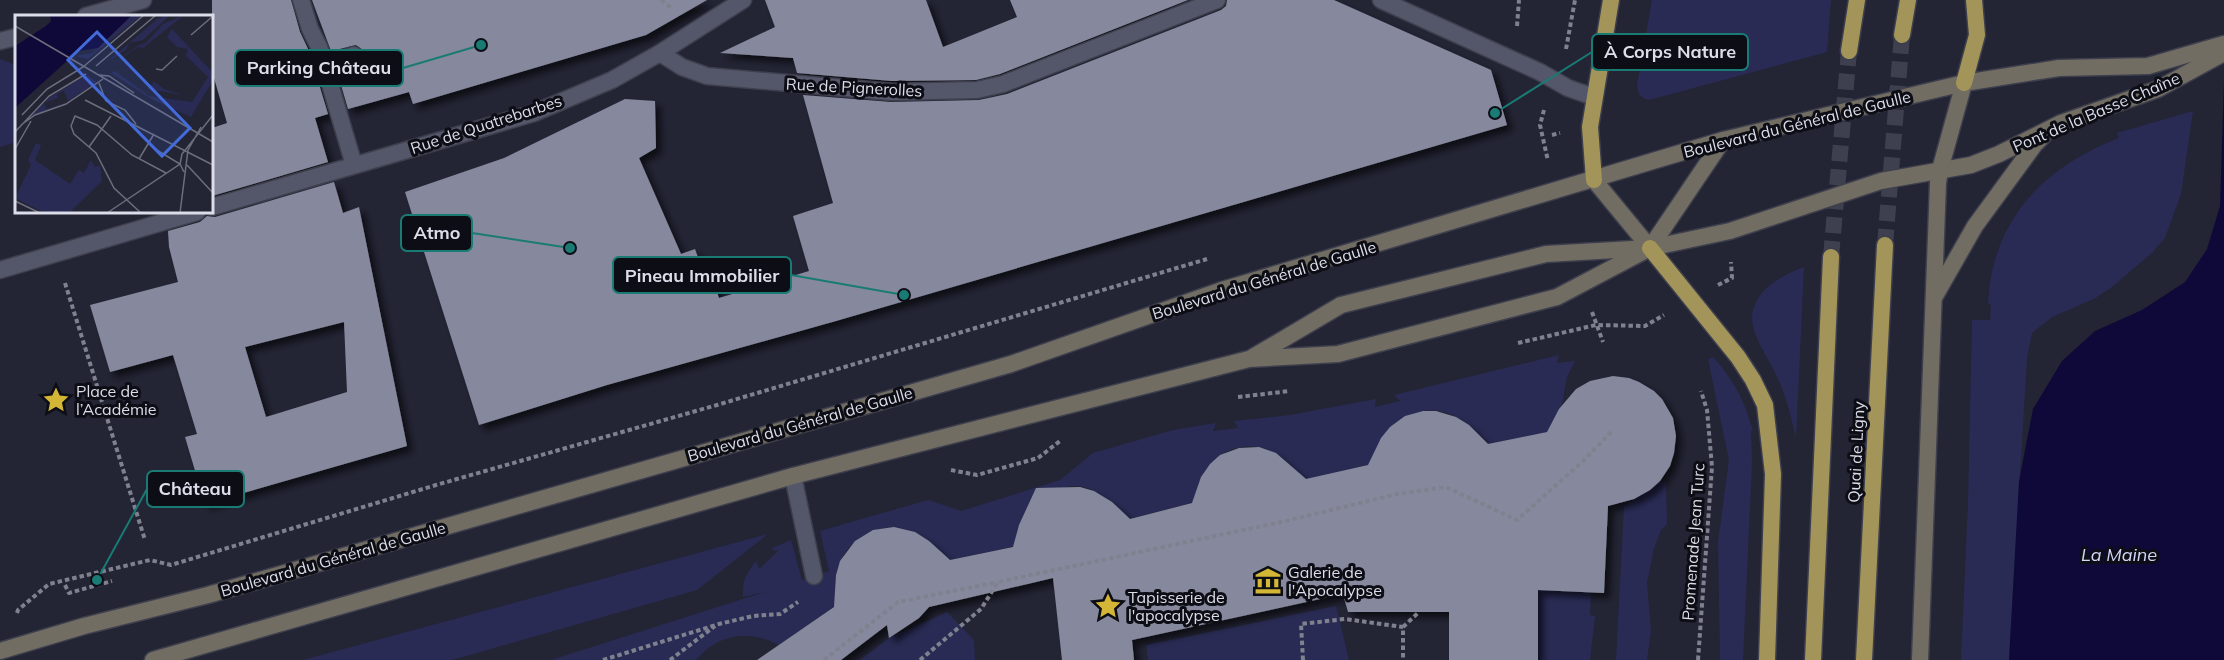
<svg xmlns="http://www.w3.org/2000/svg" width="2224" height="660" font-family="Mulish,sans-serif">
<style>
.green{fill:#292b54}
.water{fill:#0f093a}
.building{fill:#86899d;fill-rule:evenodd;filter:url(#shadow)}
.lines{fill:none;stroke-linecap:round;stroke-linejoin:round}
.trunk-tunnel{stroke:#3f404f;stroke-width:16;stroke-dasharray:16 8;stroke-linecap:butt}
.service-casing{stroke:#3e3f4d;stroke-width:19}
.minor-casing{stroke:#3e3f4d;stroke-width:19}
.secondary-casing{stroke:#3e3f4d;stroke-width:19}
.trunk-casing{stroke:#3e3f4d;stroke-width:19}
.path{stroke:#80818f;stroke-width:4;stroke-dasharray:4.5 3;stroke-linecap:butt}
.service{stroke:#545669;stroke-width:16}
.minor{stroke:#545669;stroke-width:16}
.secondary{stroke:#726d63;stroke-width:16}
.trunk{stroke:#a3945a;stroke-width:16}
.labels{text-anchor:middle;stroke-width:6;stroke-linejoin:round;paint-order:stroke}
.street-label{font-size:16px;fill:#dbdde8;stroke:#0d0e15}
.poi-label{font-size:16px;fill:#dbdde8;stroke:#0d0e15;text-anchor:start}
.water-label{font-size:18px;font-style:italic;fill:#d2d6f9;stroke:#0d0e15}
.inset-road{fill:none;stroke:#6d6e7c;stroke-width:1.5}
.view{fill:#436bdb;fill-opacity:0.15;stroke:#436bdb;stroke-width:3}
.inset-edge{fill:none;stroke:#dbdde8;stroke-width:3}
.leader{fill:none;stroke:#197b74;stroke-width:2}
.callout-dot{fill:#197b74;stroke:#0d0e15;stroke-width:2}
.callout{fill:#0d0e15;stroke:#197b74;stroke-width:2}
.callout-label{font-size:18px;text-anchor:middle;font-weight:bold;fill:#dbdde8}
</style>
<defs>
<filter id="shadow"><feDropShadow dx="5.5" dy="5.5" stdDeviation="3" flood-color="#0009"/></filter>
</defs>
<rect width="100%" height="100%" fill="#232434"/>
<g class="green">
<path d="M1652,0h179l-4,52 -178,48c-9,-2 -11,-7 -12,-15z"/>
<polygon points="0,59 11,63 16,68 16,142 0,147"/>
<path d="M2193,111l-12,83 -16,44 -12,14 -41,35 -18,12 -42,18 -20,16 -5,25 -18,302h-48l7,-157 4,-183h18l1,-15 -3,-1c4,-84 55,-137 131,-166l-2,-5z"/>
<path d="M1804,267l-8,171c-5,-21 -10,-44 -20,-63 -6,-14 -16,-27 -21,-42 -13,-35 21,-56 49,-66z"/>
<path d="M1559,355l-2,8 18,-2 -8,16 -5,28 -7,12 -3,14 -69,14c-5,-8 -10,-16 -18,-22 -38,-30 -85,-2 -93,41l-72,17c-28,-56 -100,-40 -105,21l-70,18c-13,-19 -36,-41 -62,-32 -8,2 -16,11 -23,16 -16,13 -25,19 -24,42l-71,15c-36,-63 -126,-28 -107,43l-59,41c-30,-16 -61,-11 -83,15h-145l214,-68 -22,5c-1,-16 3,-23 13,-36l3,8 19,-18 -8,-2 21,-9 11,40 27,-9 -9,-40 108,-31 33,11 99,-31 33,-27 80,-23 43,-7 -3,8 25,-3 -4,-7 56,-6 86,-16 -1,8 25,-6 -6,-6z"/>
<path d="M1713,357c21,23 32,45 40,74h-2l1,32 -9,197h-23l-2,-118 11,-82 -21,-101z"/>
<polygon points="1660,481 1666,482 1667,524 1661,530 1654,548 1647,583 1651,631 1647,660 1616,660 1624,506 1650,490"/>
<polygon points="768,534 697,590 452,660 303,660"/>
<polygon points="1538,590 1591,593 1590,615 1595,616 1590,660 1538,660"/>
<polygon points="1336,606 1349,660 1148,660 1146,645"/>
<polygon points="947,612 974,640 975,660 860,660 889,638"/>
</g>
<polygon class="water" points="2224,81 2224,660 2009,660 2019,481 2033,409 2062,361 2095,331 2142,310 2185,282 2207,249 2220,206"/>
<g class="building">
<polygon points="212,0 291,0 300,32 309,51 328,114 315,118 328,162 212,196 212,128 227,123 212,71"/>
<polygon points="312,0 707,0 646,35 413,104 409,92 348,109 337,71 361,63 364,58 364,51 356,45 331,51"/>
<polygon points="765,0 926,0 943,47 1017,17 1010,0 1188,0 1000,74 976,80 892,81 797,73 793,58 720,53 775,27"/>
<polygon points="1227,0 1334,0 1491,70 1507,125 836,321 607,385 479,425 405,192 504,158 625,99 655,101 656,148 639,158 681,254 695,249 700,263 708,266 719,298 809,271 793,216 833,203 803,95 891,102 979,100 1007,94 1221,10 1226,6"/>
<path d="M334,182l9,31 16,-6 48,239 -202,58 -20,-67 12,-3 -24,-79 -63,17 -20,-67 88,-23 -9,-35 -1,-16 32,-9 7,-6 8,1zM344,322l3,70 -81,25 -21,-70z"/>
<polygon points="1613,376 1629,378 1639,382 1654,391 1662,399 1673,418 1676,436 1674,453 1670,466 1660,481 1650,490 1634,499 1608,506 1604,593 1538,590 1538,660 1449,660 1449,612 1348,612 1343,594 1132,640 1134,660 1062,660 1053,578 929,607 919,618 889,638 887,625 841,660 757,660 834,607 836,575 840,561 855,541 873,530 894,527 915,532 929,541 950,560 1013,547 1019,525 1036,488 1080,487 1094,491 1112,502 1130,519 1192,503 1201,477 1210,464 1220,455 1239,448 1259,447 1276,453 1306,479 1368,465 1381,438 1390,427 1405,416 1423,411 1436,411 1456,417 1469,425 1488,444 1547,432 1559,409 1576,389 1590,381"/>
</g>
<g class="lines">
<g class="trunk-tunnel">
<polyline points="1885,245 1902,35"/>
<polyline points="1831,257 1849,51"/>
</g>
<g class="service-casing">
<g id="service">
<polyline points="86,16 143,0"/>
<polyline points="0,41 16,37"/>
<polyline points="325,64 354,55"/>
<polyline points="793,476 814,576"/>
</g>
</g>
<g class="minor-casing">
<g id="minor">
<polyline points="301,0 310,29 319,47 354,165"/>
<polyline points="1381,0 1540,72 1568,88 1594,97"/>
<polyline points="660,53 682,67 707,76 892,92 977,90 1003,84 1217,0"/>
<polyline points="212,207 534,113 612,80 660,53 743,0"/>
<polyline points="0,270 197,212"/>
</g>
</g>
<g class="secondary-casing">
<g id="secondary">
<polyline points="1594,180 1650,248"/>
<polyline points="1935,296 1975,226 2035,144 2043,136"/>
<polyline points="1253,357 1341,305 1546,254 1650,248 1730,231 1881,181 1971,165 1999,154 2061,123 2158,89 2224,53"/>
<polyline points="0,651 84,626 208,595 1011,364 1222,290 1723,140 1964,83 2059,68 2148,66 2224,44"/>
<polyline points="153,660 793,476 1249,359 1338,354 1557,297 1650,248 1723,140"/>
<polyline points="1920,660 1938,183 1940,170 1964,83"/>
</g>
</g>
<g class="trunk-casing">
<g id="trunk">
<polyline points="1902,35 1908,0"/>
<polyline points="1849,51 1857,0"/>
<polyline points="1964,83 1977,35 1974,0"/>
<polyline points="1594,180 1590,127 1611,0"/>
<polyline points="1650,248 1738,357 1753,380 1765,405 1773,474 1767,660"/>
<polyline points="1813,660 1831,257"/>
<polyline points="1864,660 1885,245"/>
</g>
</g>
<g class="path">
<polyline points="661,0 673,9"/>
<polyline points="1517,26 1519,0"/>
<polyline points="1566,49 1575,0"/>
<polyline points="1544,110 1540,125 1548,161"/>
<polyline points="1552,135 1560,133"/>
<polyline points="65,283 145,540"/>
<polyline points="1718,285 1732,278 1731,262"/>
<polyline points="1592,312 1603,342"/>
<polyline points="1518,343 1596,325 1645,326 1664,315"/>
<polyline points="1238,397 1290,391"/>
<polyline points="951,470 977,475 1038,458 1060,441"/>
<polyline points="65,585 69,593 112,581"/>
<polyline points="17,613 18,610 49,584 150,560 171,565 436,485 717,405 1207,259"/>
<polyline points="1403,627 1419,612"/>
<polyline points="603,660 719,624 753,616 780,614 798,602"/>
<polyline points="670,660 715,626"/>
<polyline points="824,660 898,602 998,582"/>
<polyline points="920,660 981,609 998,582 1286,521 1397,494 1446,487 1517,520 1583,461 1613,430"/>
<polyline points="1303,660 1301,624 1345,619 1403,627 1403,660"/>
<polyline points="1698,660 1712,467 1707,410 1701,391"/>
</g>
<use href="#service" class="service"/>
<use href="#minor" class="minor"/>
<use href="#secondary" class="secondary"/>
<use href="#trunk" class="trunk"/>
</g>
<defs>
<g id="sight-bare" transform="scale(2.07)"><path d="M0-6L1.8-2.2L6-1.7L2.9 1.2L3.7 5.4L0 3.3L-3.7 5.4L-2.9 1.2L-6-1.7L-1.8-2.2Z" fill="#d3b635" stroke="#0d0e15" stroke-width="2.5" paint-order="stroke"/></g>
<g id="museum-bare" transform="scale(2.07)"><path d="M0-6L6-3V-2H-6V-3ZM-5-1h2V3h-2ZM-1-1h2V3h-2ZM3-1h2V3H3ZM-6 4H6V6H-6Z" fill="#d3b635" stroke="#0d0e15" stroke-width="2.5" paint-order="stroke"/></g>
</defs>
<g fill-rule="evenodd">
<use href="#sight-bare" x="56" y="400"/>
<use href="#museum-bare" x="1268" y="581"/>
<use href="#sight-bare" x="1108" y="606"/>
</g>
<g class="labels">
<g class="street-label">
<text transform="translate(854 87) rotate(3)" y="6">Rue de Pignerolles</text>
<text transform="translate(2096 112) rotate(-23)" y="6">Pont de la Basse Chaîne</text>
<text transform="translate(486 124) rotate(-18)" y="6">Rue de Quatrebarbes</text>
<text transform="translate(1797 124) rotate(-14)" y="6">Boulevard du Général de Gaulle</text>
<text transform="translate(1264 280) rotate(-17)" y="6">Boulevard du Général de Gaulle</text>
<text transform="translate(800 424) rotate(-16)" y="6">Boulevard du Général de Gaulle</text>
<text transform="translate(1856 452) rotate(-87)" y="6">Quai de Ligny</text>
<text transform="translate(1693 542) rotate(-86)" y="6">Promenade Jean Turc</text>
<text transform="translate(333 559) rotate(-16)" y="6">Boulevard du Général de Gaulle</text>
</g>
<g class="poi-label">
<text x="76" y="397">Place de<tspan x="76" dy="18">l’Académie</tspan></text>
<text x="1288" y="578">Galerie de<tspan x="1288" dy="18">l'Apocalypse</tspan></text>
<text x="1128" y="603">Tapisserie de<tspan x="1128" dy="18">l'apocalypse</tspan></text>
</g>
<g class="water-label">
<text x="2119" y="561">La Maine</text>
</g>
</g>
<g transform="translate(15 15)">
<rect width="198" height="198" fill="#232434"/>
<path d="M117,0h10l-54,44 -13,-3 17,-3zM147,0h8l-27,25 -14,3 -3,7 -19,12 50,-43 5,-2zM169,0l-41,33 -5,-1 -25,17 13,-10 13,-9 7,-2 17,-19zM157,14l41,44v7l-22,37 -38,-17 -42,-27 4,-2 34,25 43,6 16,-25 -22,-21 2,-7 -11,-2 -10,-10zM72,60l10,7 -29,19 -4,-10 -7,3 1,4 -14,5 2,6 17,-6 -33,14 20,-20zM139,66l10,8 19,6 -35,-6zM21,128l5,2 -6,15 35,24 9,-14 5,3 7,-13 4,7 5,-2 2,16 -33,32h-24l-30,-15 16,-33 -3,-5z" fill="#292b54"/>
<path d="M35,0h82l-34,33 -20,3 -63,57v-62l31,-20 5,-5z" fill="#0f093a"/>
<path class="inset-road" d="M0,11l198,116M176,20l22,-19M81,51l60,-51M68,52l61,-52M141,54l6,1 15,-14M84,60l10,1 25,17M84,68l7,18 19,9 11,14M70,85l128,65M7,100l25,-26 36,-22M6,110l14,-10 31,-11 37,-25M0,117l34,-36 37,-22M74,132l22,-31M0,134l16,-28M124,144l15,-25M172,150l26,28M169,157l-4,-8 2,-10 31,-39M0,186l25,12M92,198l73,-49 -25,-15M126,198l-27,-25 -18,-35 -22,-19 -3,-8 4,-10 22,9 35,30 34,18M165,198l8,-63 13,-23"/>
<path class="view" d="M82,17l93,96 -28,28 -94,-96z"/>
<rect width="198" height="198" class="inset-edge"/>
</g>
<path class="leader" d="M1495 113L1592 52M481 45L403 68M570 248L472 233M904 295L791 275M97 580L147 489"/>
<g class="callout-dot">
<circle cx="1495" cy="113" r="6"/>
<circle cx="481" cy="45" r="6"/>
<circle cx="570" cy="248" r="6"/>
<circle cx="904" cy="295" r="6"/>
<circle cx="97" cy="580" r="6"/>
</g>
<g class="callout">
<rect x="1592" y="34" width="156" height="36" rx="6"/>
<rect x="235" y="50" width="168" height="36" rx="6"/>
<rect x="401" y="215" width="71" height="36" rx="6"/>
<rect x="613" y="257" width="178" height="36" rx="6"/>
<rect x="147" y="471" width="97" height="36" rx="6"/>
</g>
<g class="callout-label">
<text x="1670" y="58">À Corps Nature</text>
<text x="319" y="74">Parking Château</text>
<text x="437" y="239">Atmo</text>
<text x="702" y="282">Pineau Immobilier</text>
<text x="195" y="495">Château</text>
</g>
</svg>
